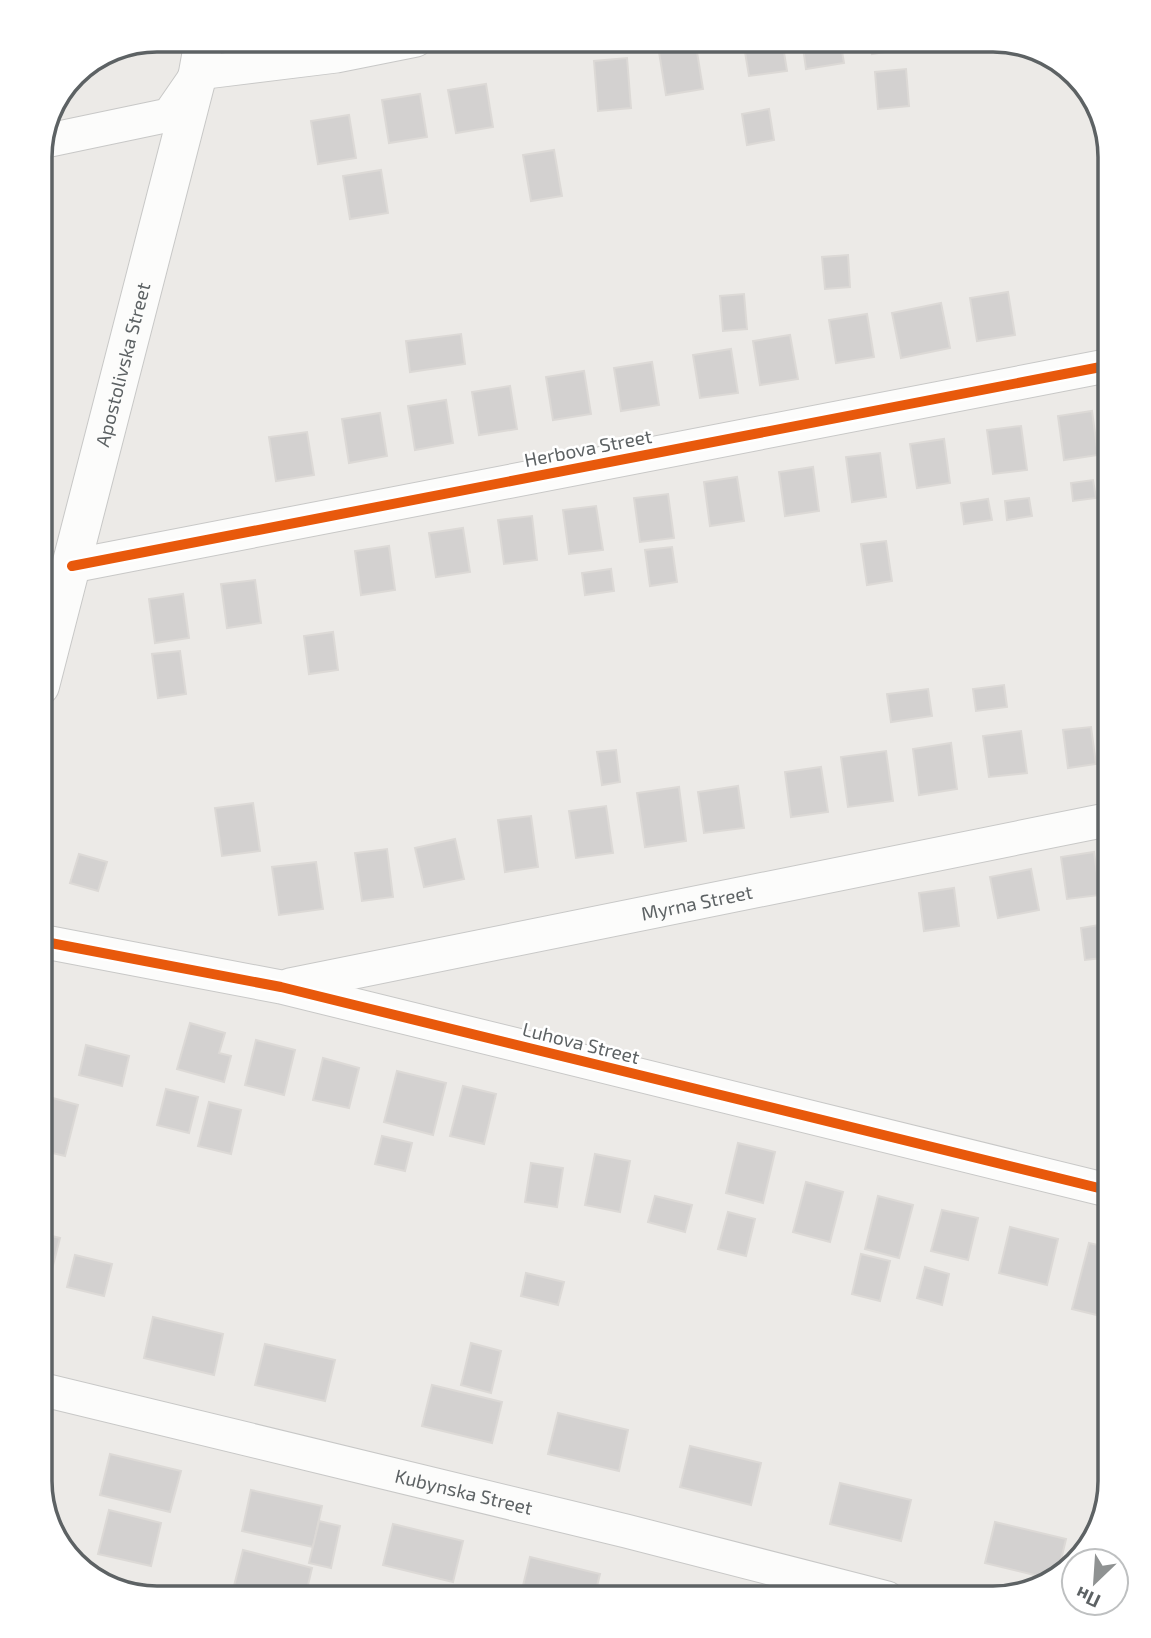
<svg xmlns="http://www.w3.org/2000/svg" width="1151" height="1638" font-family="'Exo 2',sans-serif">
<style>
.building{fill:#d3d1d0;stroke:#dcd9d6;stroke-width:2}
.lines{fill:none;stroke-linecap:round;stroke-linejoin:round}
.minor-casing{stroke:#c8c8c7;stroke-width:35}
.tertiary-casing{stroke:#c8c8c7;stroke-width:40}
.minor{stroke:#fcfcfb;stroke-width:33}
.tertiary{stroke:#fcfcfb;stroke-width:38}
.cycleway-casing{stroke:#fff;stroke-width:15}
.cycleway{stroke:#e8590c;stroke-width:10}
.labels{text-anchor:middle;stroke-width:5;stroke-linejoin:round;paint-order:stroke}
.street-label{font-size:19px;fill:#5d6264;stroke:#fff}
.rim{fill:none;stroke:#5d6264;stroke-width:3.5}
</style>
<rect width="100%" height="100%" fill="#eceae7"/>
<g class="building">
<polygon points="743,40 782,40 787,71 749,76"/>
<polygon points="802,40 840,40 844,63 806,69"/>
<polygon points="870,40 909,40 910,48 872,54"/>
<polygon points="696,46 703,89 666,95 659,52"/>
<polygon points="627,58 631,108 598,111 594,61"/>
<polygon points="906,69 909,106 878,109 875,72"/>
<polygon points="486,84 493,127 456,133 448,90"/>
<polygon points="420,94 427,137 389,143 382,100"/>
<polygon points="769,109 774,140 747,145 742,114"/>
<polygon points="349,115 356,158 318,164 311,121"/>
<polygon points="554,150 562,196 531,201 523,155"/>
<polygon points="381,170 388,213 350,219 343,176"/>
<polygon points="848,255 850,287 825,289 822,257"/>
<polygon points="1008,292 1015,335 977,341 970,298"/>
<polygon points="744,294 747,329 723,331 720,296"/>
<polygon points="941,303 950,348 901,358 892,313"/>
<polygon points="867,314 874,357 836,363 829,320"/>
<polygon points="461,334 465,364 410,372 406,341"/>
<polygon points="790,335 798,379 760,385 753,341"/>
<polygon points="731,349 738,393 700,398 693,355"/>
<polygon points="652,362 659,405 621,411 614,368"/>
<polygon points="584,371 591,414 553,420 546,377"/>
<polygon points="510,386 517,429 479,435 472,392"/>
<polygon points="446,400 453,443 415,450 408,406"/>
<polygon points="1092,411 1098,455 1064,460 1058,416"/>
<polygon points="380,413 387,456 349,463 342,419"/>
<polygon points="1021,426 1027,470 993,474 987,430"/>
<polygon points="307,432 314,475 276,481 269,437"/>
<polygon points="944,439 950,483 917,488 910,444"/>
<polygon points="880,453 886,497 852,502 846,457"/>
<polygon points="813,467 819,511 785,516 779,472"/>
<polygon points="737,477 744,521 710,526 704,482"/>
<polygon points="1093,480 1096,498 1073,501 1071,483"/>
<polygon points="668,494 674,538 640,542 634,498"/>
<polygon points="1029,498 1032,516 1007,520 1005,501"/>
<polygon points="988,499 992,520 964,524 961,503"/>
<polygon points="596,506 603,550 569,554 563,510"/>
<polygon points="532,516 537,560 504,564 498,520"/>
<polygon points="463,528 470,572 436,577 429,533"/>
<polygon points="886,541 892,581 867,585 861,544"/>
<polygon points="389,546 395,590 361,595 355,551"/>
<polygon points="672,547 677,582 650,586 645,550"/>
<polygon points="611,569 614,591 585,595 582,573"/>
<polygon points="255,580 261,623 227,628 221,584"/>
<polygon points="183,594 189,638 155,643 149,599"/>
<polygon points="333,632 338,670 309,674 304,636"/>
<polygon points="180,651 186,694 158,698 152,654"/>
<polygon points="1004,685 1007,707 976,711 973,689"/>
<polygon points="928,689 932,716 891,722 887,694"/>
<polygon points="1091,727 1096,764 1068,768 1063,730"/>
<polygon points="1021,731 1027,773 989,777 983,736"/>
<polygon points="951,743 957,789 919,795 913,749"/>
<polygon points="616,750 620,782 602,785 597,752"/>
<polygon points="886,751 893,801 848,807 841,757"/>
<polygon points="821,767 828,812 791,817 785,772"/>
<polygon points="738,786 744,828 704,833 698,792"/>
<polygon points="679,787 686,841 645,847 637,793"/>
<polygon points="253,803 260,851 222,856 215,808"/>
<polygon points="606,806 613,853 576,858 569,811"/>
<polygon points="531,816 538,867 505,872 498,820"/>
<polygon points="455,839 464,879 424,887 415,848"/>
<polygon points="387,849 393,897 362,901 355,853"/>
<polygon points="1094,852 1100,895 1067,899 1061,857"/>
<polygon points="79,854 107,862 98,891 70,883"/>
<polygon points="316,862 323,909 279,915 272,867"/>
<polygon points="1031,869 1039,910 998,918 990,877"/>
<polygon points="954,888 959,926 924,931 919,893"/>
<polygon points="1111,923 1111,957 1085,960 1081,928"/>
<polygon points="190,1023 225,1033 219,1053 231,1056 224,1082 177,1069"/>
<polygon points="256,1040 295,1050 284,1095 245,1085"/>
<polygon points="86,1045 129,1056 122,1086 79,1075"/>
<polygon points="323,1058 359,1068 349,1108 313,1100"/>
<polygon points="397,1071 446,1083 433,1135 384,1122"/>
<polygon points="463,1086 496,1094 484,1144 450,1136"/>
<polygon points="166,1089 198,1097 189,1133 157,1125"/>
<polygon points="42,1095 78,1105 65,1156 40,1150"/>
<polygon points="209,1102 241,1110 231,1154 198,1146"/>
<polygon points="382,1136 412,1143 405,1171 375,1164"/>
<polygon points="738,1143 775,1152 763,1203 726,1193"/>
<polygon points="595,1154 630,1161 620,1212 585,1205"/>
<polygon points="531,1163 563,1168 557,1207 525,1202"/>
<polygon points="806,1182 843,1192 830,1242 793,1232"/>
<polygon points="655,1196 692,1205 685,1232 648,1222"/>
<polygon points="878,1196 913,1205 899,1258 865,1249"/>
<polygon points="942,1210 978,1218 968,1260 931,1251"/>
<polygon points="728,1212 755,1219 746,1256 718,1249"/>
<polygon points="1010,1227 1058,1239 1047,1285 999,1273"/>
<polygon points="40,1233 60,1238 40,1316"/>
<polygon points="1089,1243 1111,1248 1111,1310 1109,1318 1072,1309"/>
<polygon points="861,1254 890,1261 880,1301 852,1294"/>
<polygon points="75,1255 112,1264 104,1296 67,1287"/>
<polygon points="925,1267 949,1274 942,1305 917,1298"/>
<polygon points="526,1273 564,1282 558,1305 521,1296"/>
<polygon points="153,1317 223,1334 214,1375 144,1358"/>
<polygon points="471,1343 501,1351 491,1393 461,1385"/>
<polygon points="265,1344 335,1360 325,1401 255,1385"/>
<polygon points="432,1385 502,1402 492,1443 422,1426"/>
<polygon points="558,1413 628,1430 619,1471 548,1454"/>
<polygon points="690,1446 761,1463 751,1505 680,1487"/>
<polygon points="110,1454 181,1471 170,1512 100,1495"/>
<polygon points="840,1483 911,1500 901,1541 830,1524"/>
<polygon points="251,1490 322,1506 313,1547 242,1531"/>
<polygon points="109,1510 161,1523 151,1566 98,1554"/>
<polygon points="319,1521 340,1526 331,1568 309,1563"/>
<polygon points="995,1522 1066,1539 1057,1577 1055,1580 985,1563"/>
<polygon points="393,1524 463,1541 453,1582 383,1565"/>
<polygon points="243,1550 312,1568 305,1598 290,1598 272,1593 271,1598 231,1598"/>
<polygon points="530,1557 600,1574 594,1598 520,1598"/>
</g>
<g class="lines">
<g class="minor-casing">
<g id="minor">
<polyline points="45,141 169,115 198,73 336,56 416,40"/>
<polyline points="72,566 1111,365"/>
<polyline points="40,941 281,987 1111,1191"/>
<path id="s1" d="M290,985l821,-166"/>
<path id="s2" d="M40,1389l586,142 261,67"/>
</g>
</g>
<g class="tertiary-casing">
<g id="tertiary">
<path id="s3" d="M40,686l158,-613 6,-33"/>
</g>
</g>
<use href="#minor" class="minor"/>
<use href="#tertiary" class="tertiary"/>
<g class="cycleway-casing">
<g id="cycleway">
<polyline points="72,566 1111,365"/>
<polyline points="40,941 281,987 1111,1191"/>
</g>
</g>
<use href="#cycleway" class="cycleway"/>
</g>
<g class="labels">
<g class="street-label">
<text dy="7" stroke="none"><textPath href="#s3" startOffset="332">Apostolivska Street</textPath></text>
<text transform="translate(588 448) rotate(-11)" y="7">Herbova Street</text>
<text dy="7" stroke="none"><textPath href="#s1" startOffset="415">Myrna Street</textPath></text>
<text transform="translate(581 1043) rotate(14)" y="7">Luhova Street</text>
<text dy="7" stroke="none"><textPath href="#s2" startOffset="436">Kubynska Street</textPath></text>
</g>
</g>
<path d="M0 0H1151V1638H0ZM157 52H993A105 105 0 0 1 1098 157V1481A105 105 0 0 1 993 1586H157A105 105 0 0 1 52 1481V157A105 105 0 0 1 157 52Z" fill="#fff" fill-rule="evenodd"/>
<path class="rim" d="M157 52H993A105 105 0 0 1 1098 157V1481A105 105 0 0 1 993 1586H157A105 105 0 0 1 52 1481V157A105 105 0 0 1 157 52Z"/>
<g transform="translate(1095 1582) rotate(205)"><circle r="33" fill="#ffffff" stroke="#bec0c1" stroke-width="2"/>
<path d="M0-5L12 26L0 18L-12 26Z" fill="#8f9292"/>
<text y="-10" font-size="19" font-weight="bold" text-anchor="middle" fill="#5d6264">Пн</text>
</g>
</svg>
